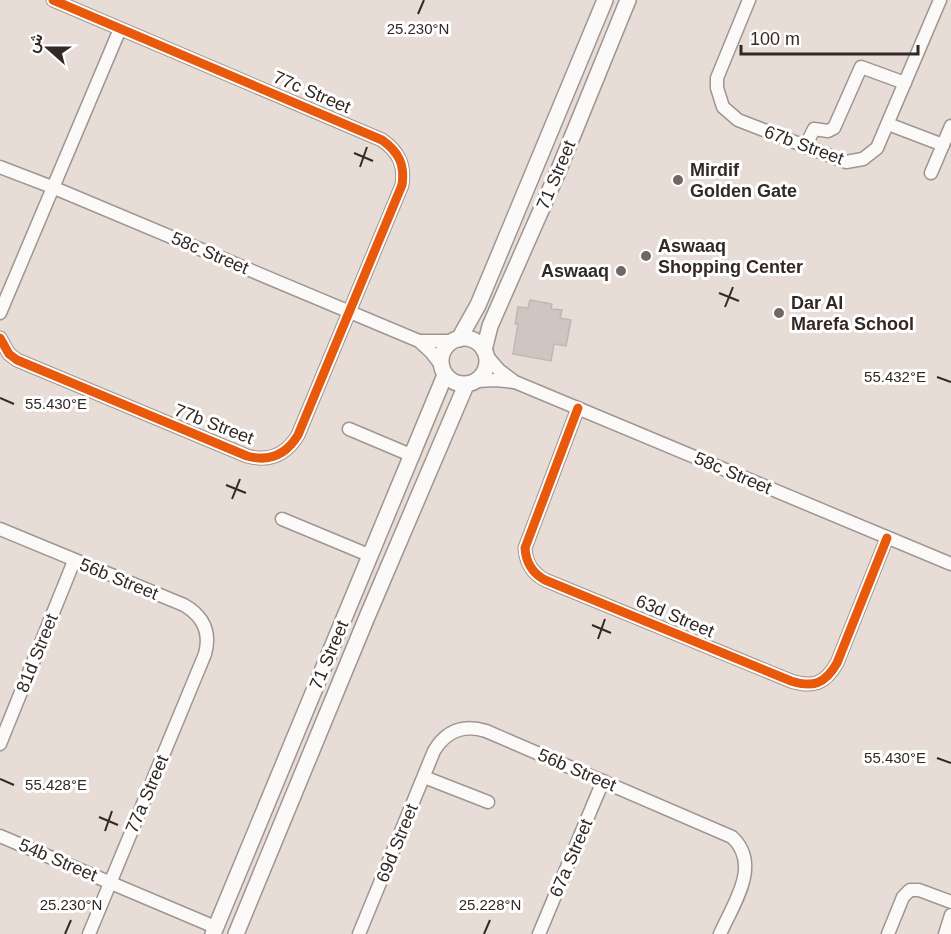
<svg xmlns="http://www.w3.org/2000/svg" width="951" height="934" font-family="Helvetica,Vazirmatn,sans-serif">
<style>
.building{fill:#cfc5c1;stroke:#c0b7b2;stroke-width:1.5}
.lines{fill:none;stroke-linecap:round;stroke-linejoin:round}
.minor-casing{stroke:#9f9691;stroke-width:15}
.tertiary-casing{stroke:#9f9691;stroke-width:18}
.minor{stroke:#fcfaf9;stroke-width:12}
.tertiary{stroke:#fcfaf9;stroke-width:15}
.cycleway-casing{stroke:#fff;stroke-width:13}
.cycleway{stroke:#e8590c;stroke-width:9}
.ticks{fill:none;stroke:#322925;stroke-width:2}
.poi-dot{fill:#726863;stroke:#fff;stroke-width:2}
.labels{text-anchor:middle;stroke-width:6;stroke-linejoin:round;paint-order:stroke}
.street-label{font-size:18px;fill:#322925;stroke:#fff}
.poi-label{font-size:18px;font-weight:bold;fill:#322925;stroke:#fff;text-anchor:start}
.ticks-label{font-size:15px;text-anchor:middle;fill:#322925;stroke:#fff;stroke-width:6;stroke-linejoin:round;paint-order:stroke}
</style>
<rect width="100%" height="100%" fill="#e8dcd6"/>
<polygon class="building" points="530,300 552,304 551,309 562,310 560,318 571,320 566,346 554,344 551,361 513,354 518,324 515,324 518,307 528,308"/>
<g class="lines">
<g class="minor-casing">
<g id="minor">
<polyline points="749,0 717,78 717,88 723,107 738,120 846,162 863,159 877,148 940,0"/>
<polyline points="888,124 943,145"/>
<polyline points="805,147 814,129 828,131 834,128 861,67 905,83"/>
<polyline points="0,167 52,187 419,341 431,352 441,365"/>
<polyline points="931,173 951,126"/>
<polyline points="0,313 120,29"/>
<path d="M0,338l9,16 8,6 230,96c22,6 39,-1 51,-21l104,-250c3,-20 -3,-33 -20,-45l-329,-140"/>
<polyline points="419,341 454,341"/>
<polyline points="486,355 499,370 515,382 951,564"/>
<polyline points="476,381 496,380 514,382"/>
<path d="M578,408l-53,140c1,15 7,25 20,32l246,101c22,7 34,3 46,-18l50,-125"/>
<polyline points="349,429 413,456"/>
<polyline points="282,519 371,556"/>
<path d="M0,529l184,76c19,11 27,27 21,49l-116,280"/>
<polyline points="0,744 74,561"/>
<polyline points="424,777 488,802"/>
<polyline points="0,836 215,927"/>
<path d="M359,934l75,-183c12,-20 29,-27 52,-20l246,106c30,28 1,67 -12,97"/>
<polyline points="539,934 603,781"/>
<polyline points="888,934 903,897 910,890 919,890 951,902"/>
<polyline points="945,934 951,915"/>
</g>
</g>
<g class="tertiary-casing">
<g id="tertiary">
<circle cx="464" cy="361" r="23"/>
<polyline points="459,339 478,305 491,274 605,0"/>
<polyline points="484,350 490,326 557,174 628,0"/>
<polyline points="213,934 445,375"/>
<polyline points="236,934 367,617 466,385"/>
</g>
</g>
<use href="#minor" class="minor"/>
<use href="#tertiary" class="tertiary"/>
<g class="cycleway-casing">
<g id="cycleway">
<path d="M0,338l9,16 8,6 230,96c22,6 39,-1 51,-21l104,-250c3,-20 -3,-33 -20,-45l-329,-140"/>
<path d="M578,408l-53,140c1,15 7,25 20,32l246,101c22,7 34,3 46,-18l50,-125"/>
</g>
</g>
<use href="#cycleway" class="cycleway"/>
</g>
<path class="ticks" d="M418,14l6,-14M354,153l19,8M360,167l7,-20M719,293l20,8M725,307l8,-20M937,377l14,5M0,398l14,6M226,485l20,8M232,499l8,-20M592,625l19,8M598,639l7,-20M937,758l14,5M0,779l14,6M99,817l19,8M105,831l7,-20M65,934l6,-14M484,934l6,-14"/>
<g class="poi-dot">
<circle cx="678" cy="180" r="6"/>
<circle cx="646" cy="256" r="6"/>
<circle cx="621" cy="271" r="6"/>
<circle cx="779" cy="313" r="6"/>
</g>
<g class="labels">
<g class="street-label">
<text transform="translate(312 92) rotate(23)" y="6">77c Street</text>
<text transform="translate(804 145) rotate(20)" y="6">67b Street</text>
<text transform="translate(556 175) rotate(-67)" y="6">71 Street</text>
<text transform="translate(210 253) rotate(23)" y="6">58c Street</text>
<text transform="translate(214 424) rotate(21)" y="6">77b Street</text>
<text transform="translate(733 473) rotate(23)" y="6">58c Street</text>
<text transform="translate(119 579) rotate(22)" y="6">56b Street</text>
<text transform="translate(675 616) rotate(23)" y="6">63d Street</text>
<text transform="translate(37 653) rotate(-68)" y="6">81d Street</text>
<text transform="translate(329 655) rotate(-67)" y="6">71 Street</text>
<text transform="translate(577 770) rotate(23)" y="6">56b Street</text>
<text transform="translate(147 794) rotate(-67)" y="6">77a Street</text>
<text transform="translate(397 843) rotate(-68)" y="6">69d Street</text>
<text transform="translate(571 858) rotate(-67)" y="6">67a Street</text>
<text transform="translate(58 860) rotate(23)" y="6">54b Street</text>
</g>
<g class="poi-label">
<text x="690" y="176">Mirdif<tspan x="690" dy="21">Golden Gate</tspan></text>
<text x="658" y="252">Aswaaq<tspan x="658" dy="21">Shopping Center</tspan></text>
<text x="609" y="277" text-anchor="end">Aswaaq</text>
<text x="791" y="309">Dar Al<tspan x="791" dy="21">Marefa School</tspan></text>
</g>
</g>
<g class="ticks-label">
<text x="418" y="34">25.230°N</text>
<text x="895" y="382">55.432°E</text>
<text x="56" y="409">55.430°E</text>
<text x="895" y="763">55.430°E</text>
<text x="56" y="790">55.428°E</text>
<text x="71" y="910">25.230°N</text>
<text x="490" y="910">25.228°N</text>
</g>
<g transform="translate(48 48) rotate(291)" stroke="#ffffff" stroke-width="4.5" paint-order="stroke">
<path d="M0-4.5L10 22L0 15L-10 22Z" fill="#322925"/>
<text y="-9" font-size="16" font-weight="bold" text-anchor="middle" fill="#322925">ش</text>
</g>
<path d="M741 45v9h177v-9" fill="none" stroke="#322925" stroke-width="3"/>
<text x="750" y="45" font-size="18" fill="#322925" stroke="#ffffff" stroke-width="4.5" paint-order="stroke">100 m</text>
</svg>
